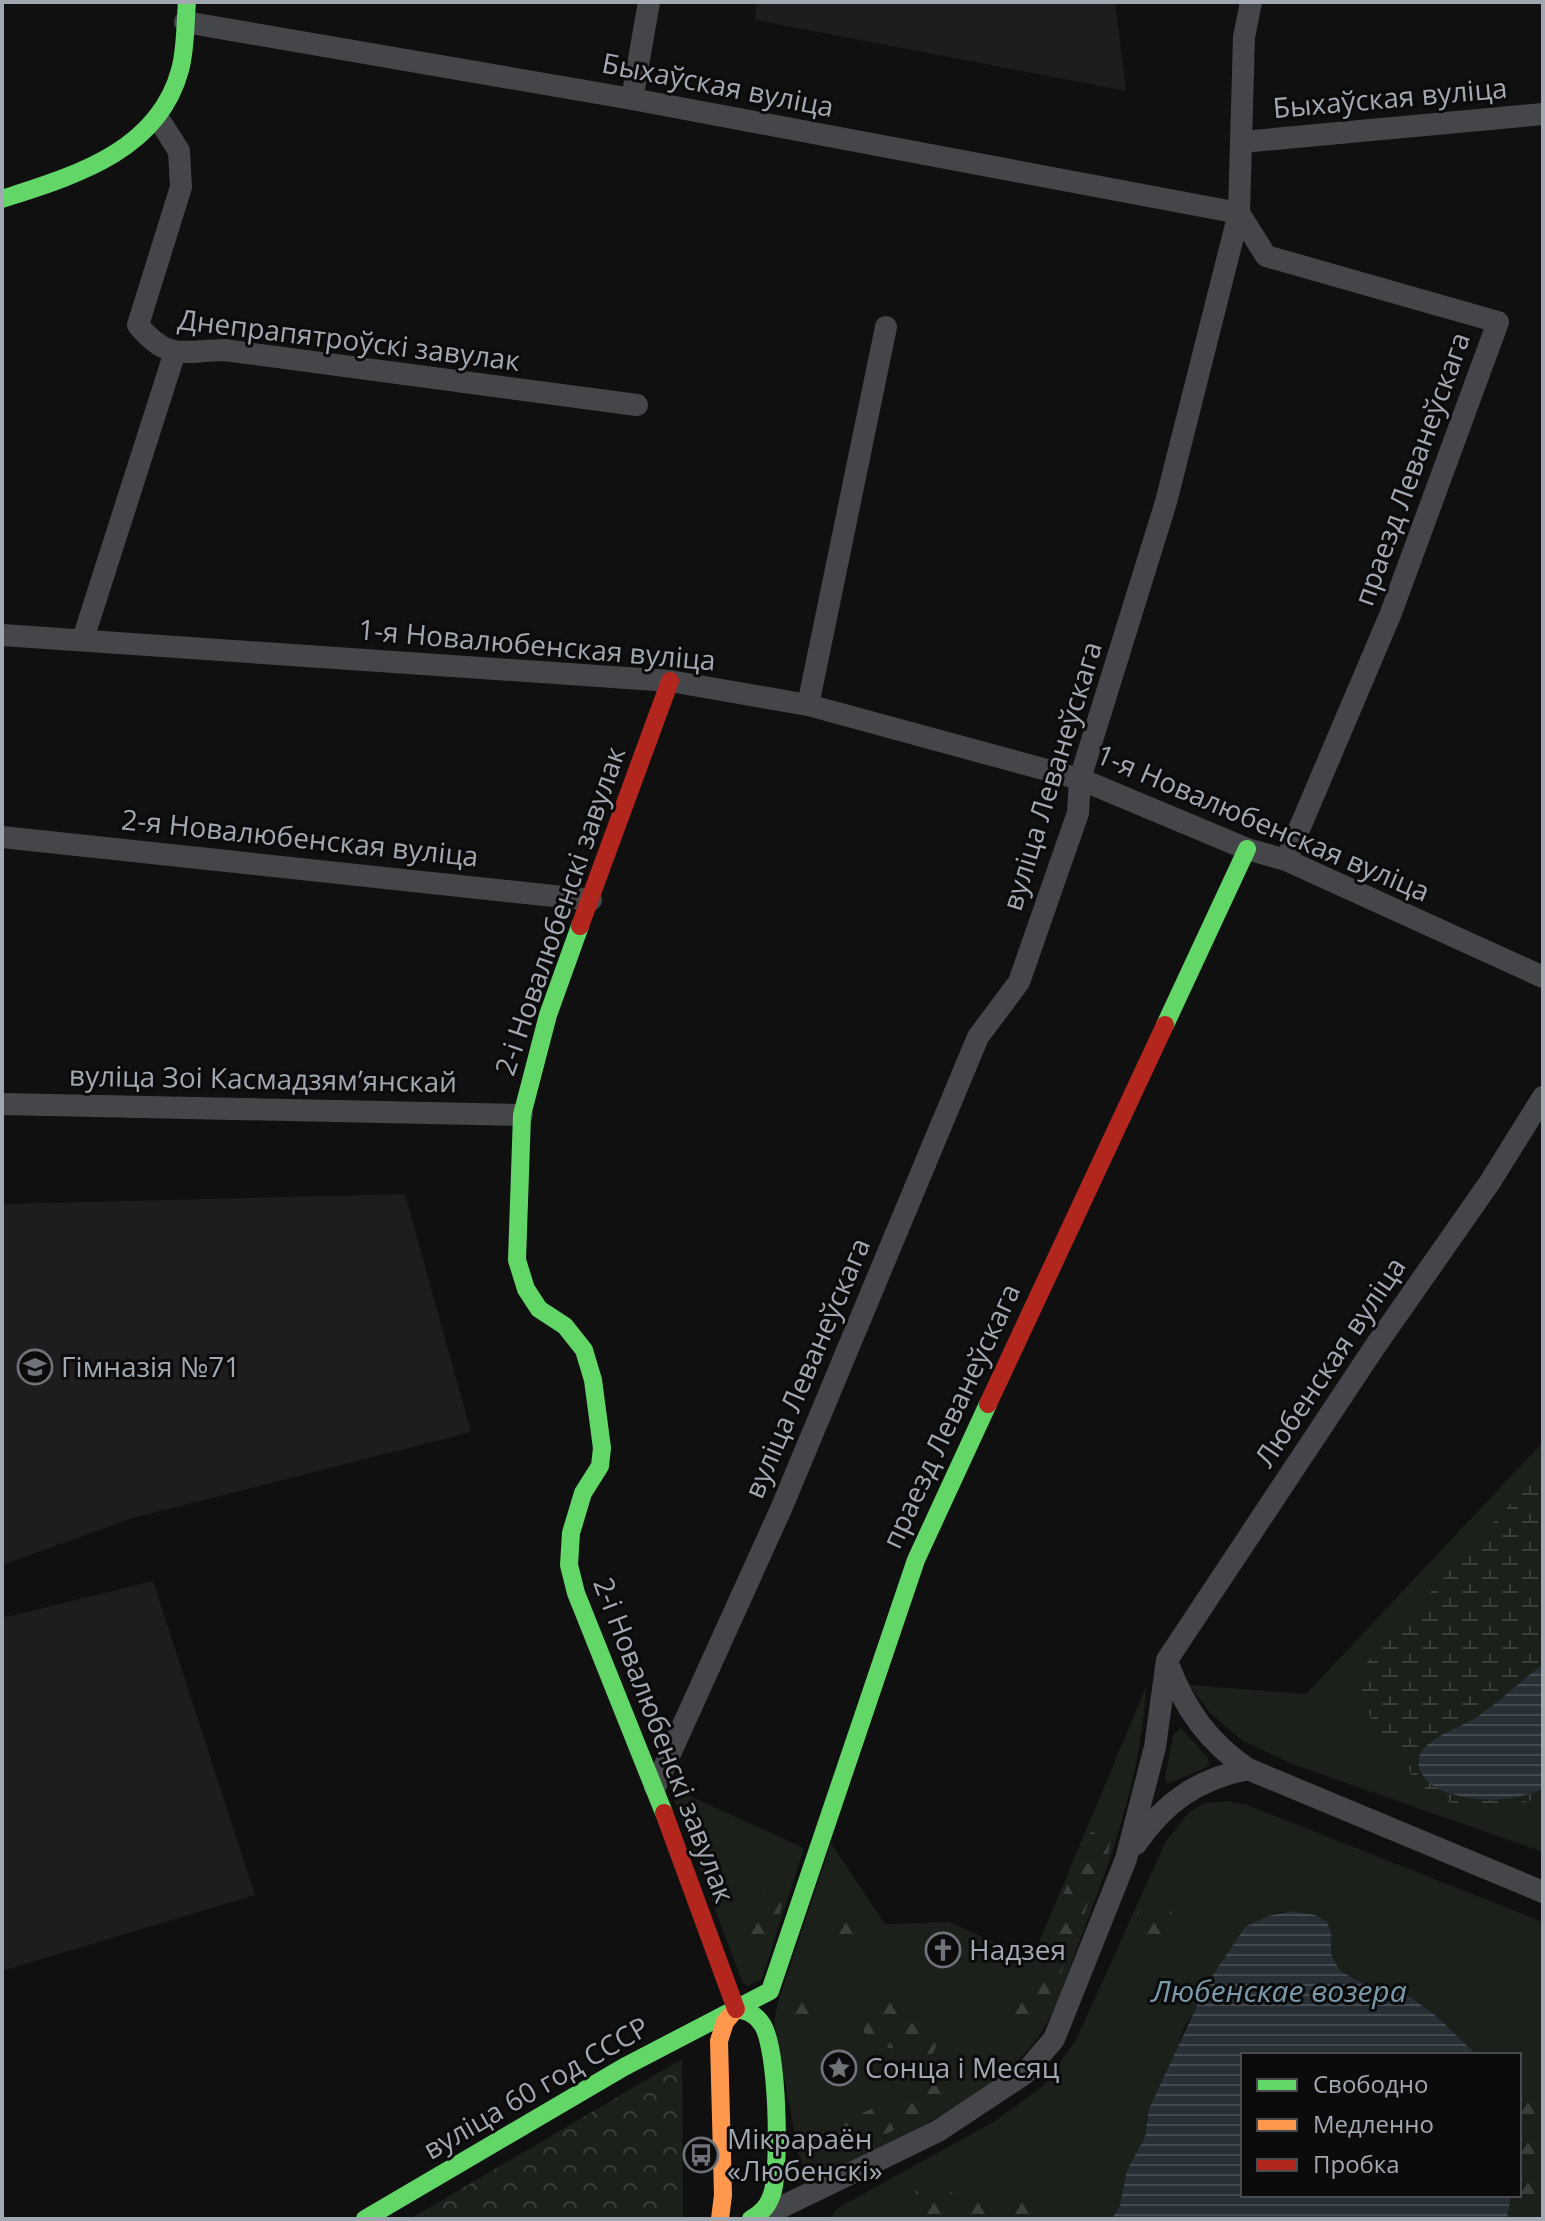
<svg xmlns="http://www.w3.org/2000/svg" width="1545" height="2221" font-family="'Open Sans',sans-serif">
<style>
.built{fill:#1d1d1f}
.grass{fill:#1b201b}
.forest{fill:url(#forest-firs)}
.wetland{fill:url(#wetland-marsh)}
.park{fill:url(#park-crowns)}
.water{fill:url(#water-rules)}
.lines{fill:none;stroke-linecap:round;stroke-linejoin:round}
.street{stroke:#454649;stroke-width:22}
.fast{stroke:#63d668;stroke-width:18}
.slow{stroke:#ff974d;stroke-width:18}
.jam{stroke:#b3261e;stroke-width:18}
.labels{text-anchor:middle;stroke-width:6;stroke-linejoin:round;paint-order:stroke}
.street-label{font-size:28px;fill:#a2a8b1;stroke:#0b0b0c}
.poi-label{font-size:28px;fill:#a2a8b1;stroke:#0b0b0c;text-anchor:start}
.water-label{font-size:30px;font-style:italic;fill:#7a99ab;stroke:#0b0b0c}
</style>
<defs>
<pattern id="forest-firs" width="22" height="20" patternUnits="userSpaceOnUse" patternTransform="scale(2)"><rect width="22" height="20" fill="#1b201b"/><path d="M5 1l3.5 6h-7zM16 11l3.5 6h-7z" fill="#393e3a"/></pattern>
<pattern id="wetland-marsh" width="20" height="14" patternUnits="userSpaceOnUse" patternTransform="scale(2)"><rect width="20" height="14" fill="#1b201b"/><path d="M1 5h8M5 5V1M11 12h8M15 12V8" fill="none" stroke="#393e3a"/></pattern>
<pattern id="park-crowns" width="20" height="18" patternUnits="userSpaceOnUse" patternTransform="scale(2)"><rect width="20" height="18" fill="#1b201b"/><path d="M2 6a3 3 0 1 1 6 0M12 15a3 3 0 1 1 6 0" fill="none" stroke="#393e3a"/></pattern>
<pattern id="water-rules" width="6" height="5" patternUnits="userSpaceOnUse" patternTransform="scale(2)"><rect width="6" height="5" fill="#283035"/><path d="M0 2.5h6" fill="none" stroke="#444b50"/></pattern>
</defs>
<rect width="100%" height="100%" fill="#101011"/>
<g class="built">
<polygon points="757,2 1115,2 1126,91 755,20"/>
<polygon points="405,1194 471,1432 133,1518 2,1565 2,1204"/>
<polygon points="153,1581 255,1895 2,1971 2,1618"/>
</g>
<g class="grass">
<polygon points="1543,1442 1543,1852 1292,1764 1243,1741 1211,1714 1189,1685 1306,1694"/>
<path d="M1146,1687c-5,93 -36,176 -70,263 -12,32 -21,67 -43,94 -33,41 -87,69 -133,94 -24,13 -60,42 -88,39l-12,-15 -26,-140 4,-20 53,-159 54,81 64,-2 83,37z"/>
<polygon points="1181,1728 1208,1758 1209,1766 1168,1784 1165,1778 1173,1736"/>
<polygon points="674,1789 804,1848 762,1979 748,1986 743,1984 672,1794"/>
<polygon points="1228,1801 1247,1805 1543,1922 1543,2219 1507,2219 1511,2195 1519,2195 1519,2055 1477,2055 1436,2016 1406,1994 1359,1981 1340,1971 1331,1953 1331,1940 1315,1915 1291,1911 1276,1913 1242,1931 1183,2030 1172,2066 1149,2109 1145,2137 1127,2170 1120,2205 1112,2219 829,2219 838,2208 995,2121 1043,2086 1076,2040 1165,1843 1189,1812 1206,1803"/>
</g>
<g class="forest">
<polygon points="1103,1828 1111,1834 1109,1850 1050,2002 1034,2027 1012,2033 1007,2024 1020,2003 1085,1840 1090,1833"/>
<path d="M781,1876c10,13 -9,69 -21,81h-9l-11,-10 -3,-15 23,-30 11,-24z"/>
<path d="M1153,1895l14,4 8,24 -14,22 -18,5 -10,-6c-6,-17 6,-39 20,-49z"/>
<polygon points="841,1909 854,1913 863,1934 857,1951 851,1956 834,1956 825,1944 827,1921"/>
<path d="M896,1992c24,1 58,49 31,66 -12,2 -18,-4 -29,-8 -8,-3 -18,-2 -25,-7 -25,-18 4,-46 23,-51z"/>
<polygon points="815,1996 825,2003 824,2016 806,2031 794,2030 787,2020 791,2009"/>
<polygon points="942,2074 954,2079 956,2092 951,2098 852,2153 844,2156 830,2151 827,2137 838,2125"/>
<polygon points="1531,2074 1543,2078 1540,2219 1515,2219 1522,2147 1519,2078"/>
<polygon points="931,2185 976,2202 1007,2198 1028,2201 1039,2219 902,2219 913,2215 916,2190"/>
</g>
<path class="wetland" d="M1543,1468v329c-40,13 -89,19 -123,-13 -13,-13 -22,-30 -33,-45 -18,-23 -33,-40 -25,-71z"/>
<polygon class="park" points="682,2059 683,2219 410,2219"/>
<g class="water">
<path d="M1543,1664v125c-31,12 -59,14 -91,5 -12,-3 -23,-9 -30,-20 -18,-33 41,-45 58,-59 22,-16 41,-34 63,-51z"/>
<polygon points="1291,1911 1315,1915 1327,1922 1331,1932 1331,1954 1340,1971 1359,1981 1406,1994 1436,2016 1477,2055 1243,2055 1243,2195 1511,2195 1507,2219 1112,2219 1120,2205 1127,2170 1145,2137 1149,2109 1207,1984 1245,1927 1268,1916"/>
</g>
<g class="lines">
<g class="street">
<polyline points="185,22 632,99 1239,213 1266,256 1498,322 1391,613 1286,860"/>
<polyline points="632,99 649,2"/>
<path d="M158,118l21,33 2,36 -43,138c30,36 43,26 86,25l413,55"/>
<polyline points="1242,142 1543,114"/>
<polyline points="2,635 670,681 808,705 1080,779 1247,849 1286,860 1543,977"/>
<polyline points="83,639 174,355"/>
<polyline points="808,705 886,327"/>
<polyline points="2,837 591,900"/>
<polyline points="2,1104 522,1115"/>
<path d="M1168,1664c17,45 40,78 80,105l295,123"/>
<polyline points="655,1787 781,1509 978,1037 1019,982 1078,813 1080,779 1166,502 1239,213 1244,37 1251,2"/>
<path d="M1136,1844c29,-42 62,-65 112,-75"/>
<polyline points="759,2218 938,2131 1024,2074 1054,2039 1126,1859 1155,1747 1167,1660 1374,1348 1490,1182 1543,1097"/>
</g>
<g class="fast">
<path d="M2,199c71,-23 156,-47 178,-129 6,-22 5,-45 7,-68"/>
<polyline points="580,926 548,1015 522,1115 517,1260 526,1289 539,1309 565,1326 584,1350 593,1380 602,1448 600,1466 583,1493 571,1533 569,1565 576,1593 664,1813"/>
<polyline points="1165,1025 1247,849"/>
<path d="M736,2009c11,2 20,5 26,15 16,24 18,138 11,167 -4,14 -10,21 -22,28"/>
<polyline points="365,2219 624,2067 770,1991 916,1560 988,1404"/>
</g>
<polyline class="slow" points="720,2219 723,2195 719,2041 725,2022 736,2009"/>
<g class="jam">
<polyline points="580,926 670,681"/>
<polyline points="988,1404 1165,1025"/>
<polyline points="664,1813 736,2009"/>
</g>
</g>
<defs>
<g id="school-ring" transform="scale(1.8)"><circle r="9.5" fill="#0b0b0c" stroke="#6f7379" stroke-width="1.5"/><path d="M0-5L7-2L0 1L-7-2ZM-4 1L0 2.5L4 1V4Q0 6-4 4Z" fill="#6f7379"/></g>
<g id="church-ring" transform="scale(1.8)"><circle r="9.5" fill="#0b0b0c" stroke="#6f7379" stroke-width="1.5"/><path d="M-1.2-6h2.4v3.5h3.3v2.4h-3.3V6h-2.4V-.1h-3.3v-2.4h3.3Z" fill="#6f7379"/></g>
<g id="sight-ring" transform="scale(1.8)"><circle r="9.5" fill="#0b0b0c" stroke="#6f7379" stroke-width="1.5"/><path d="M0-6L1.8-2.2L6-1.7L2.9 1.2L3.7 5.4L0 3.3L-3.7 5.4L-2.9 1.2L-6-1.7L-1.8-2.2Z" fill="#6f7379"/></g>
<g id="bus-ring" transform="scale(1.8)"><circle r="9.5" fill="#0b0b0c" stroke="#6f7379" stroke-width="1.5"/><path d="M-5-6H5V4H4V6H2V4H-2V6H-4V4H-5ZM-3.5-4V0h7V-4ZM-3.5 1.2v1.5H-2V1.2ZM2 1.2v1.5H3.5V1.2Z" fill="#6f7379"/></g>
</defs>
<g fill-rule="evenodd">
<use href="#school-ring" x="35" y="1367"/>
<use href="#church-ring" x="943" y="1950"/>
<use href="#sight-ring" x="839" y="2068"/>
<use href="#bus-ring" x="701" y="2155"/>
</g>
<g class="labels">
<g class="street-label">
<text transform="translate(718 85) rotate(11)" y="10">Быхаўская вуліца</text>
<text transform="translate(1390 98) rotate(-5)" y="10">Быхаўская вуліца</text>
<text transform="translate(349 340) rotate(7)" y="10">Днепрапятроўскі завулак</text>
<text transform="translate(1412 469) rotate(-70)" y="10">праезд Леванеўскага</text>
<text transform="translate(537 645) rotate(5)" y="10">1-я Новалюбенская вуліца</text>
<text transform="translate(1052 776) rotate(-73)" y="10">вуліца Леванеўскага</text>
<text transform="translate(1263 823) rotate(23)" y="10">1-я Новалюбенская вуліца</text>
<text transform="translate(300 838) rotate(6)" y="10">2-я Новалюбенская вуліца</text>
<text transform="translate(560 911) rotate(-71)" y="10">2-і Новалюбенскі завулак</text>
<text transform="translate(263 1079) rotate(1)" y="10">вуліца Зоі Касмадзямʼянскай</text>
<text transform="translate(1330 1362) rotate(-56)" y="10">Любенская вуліца</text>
<text transform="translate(807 1368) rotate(-67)" y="10">вуліца Леванеўскага</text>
<text transform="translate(951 1416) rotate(-65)" y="10">праезд Леванеўскага</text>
<text transform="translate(664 1740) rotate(69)" y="10">2-і Новалюбенскі завулак</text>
<text transform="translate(536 2088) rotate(-30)" y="10">вуліца 60 год СССР</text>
</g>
<g class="poi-label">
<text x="61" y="1377">Гімназія №71</text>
<text x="969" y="1960">Надзея</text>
<text x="865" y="2078">Сонца і Месяц</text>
<text x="727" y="2149">Мікрараён<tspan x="727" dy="32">«Любенскі»</tspan></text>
</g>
<g class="water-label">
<text x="1279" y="2002">Любенскае возера</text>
</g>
</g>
<rect width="1545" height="2221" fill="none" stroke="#a2a8b1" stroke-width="8"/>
<rect x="1241" y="2053" width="280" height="144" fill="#0b0b0c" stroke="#474a4e" stroke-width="2"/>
<rect x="1257" y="2079" width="40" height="12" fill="#63d668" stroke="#474a4e" stroke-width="2"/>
<text x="1313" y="2093" font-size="24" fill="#a2a8b1">Свободно</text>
<rect x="1257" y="2119" width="40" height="12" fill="#ff974d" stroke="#474a4e" stroke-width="2"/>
<text x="1313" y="2133" font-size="24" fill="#a2a8b1">Медленно</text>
<rect x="1257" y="2159" width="40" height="12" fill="#b3261e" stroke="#474a4e" stroke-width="2"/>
<text x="1313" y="2173" font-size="24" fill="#a2a8b1">Пробка</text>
</svg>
